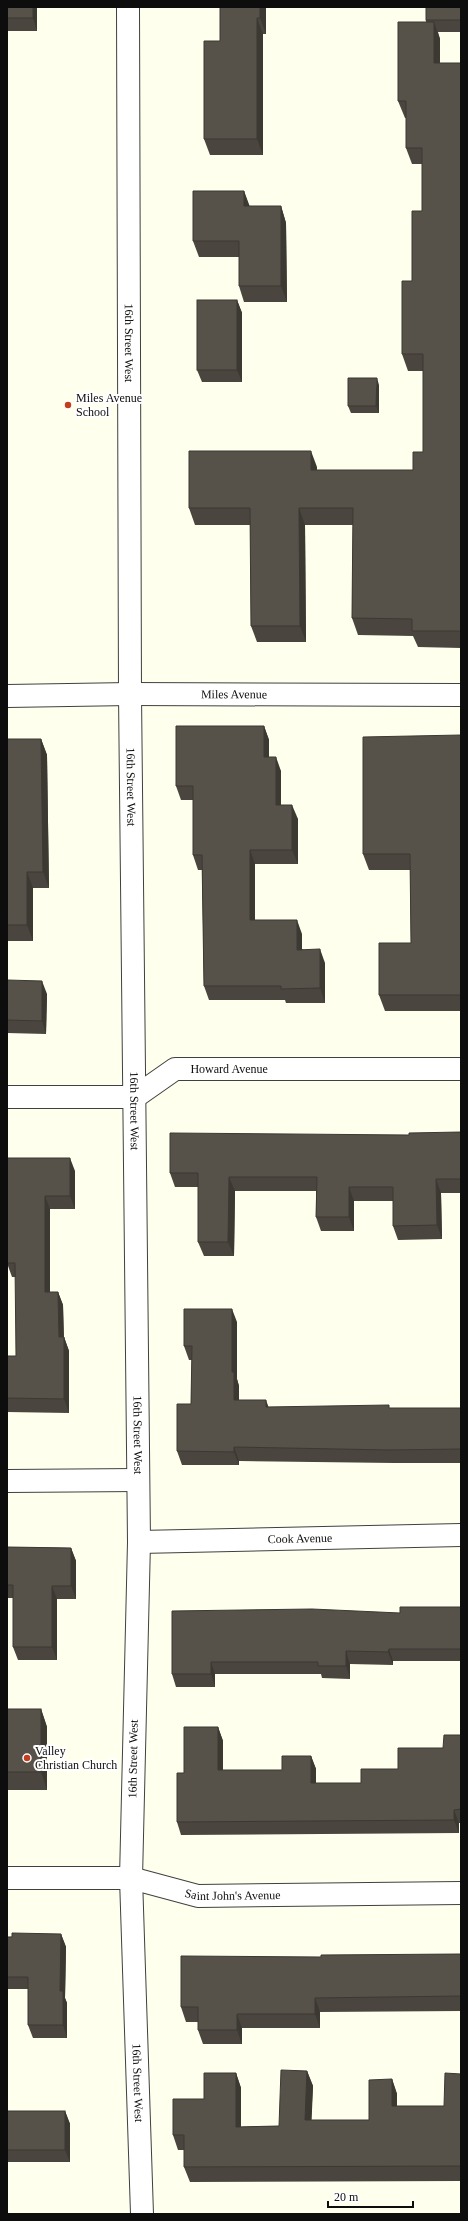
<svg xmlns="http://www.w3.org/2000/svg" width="468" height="2221" font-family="Georgia,serif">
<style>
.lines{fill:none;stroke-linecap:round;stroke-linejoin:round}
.minor-casing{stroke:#404040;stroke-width:24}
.tertiary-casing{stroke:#404040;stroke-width:24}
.minor{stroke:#fff;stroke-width:22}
.tertiary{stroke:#fff;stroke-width:22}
.wall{fill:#4a463f}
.shaded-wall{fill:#3c3933}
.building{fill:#565149;stroke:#3c3933}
.poi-dot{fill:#c33e1f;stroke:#fff;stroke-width:1.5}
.labels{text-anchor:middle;stroke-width:4;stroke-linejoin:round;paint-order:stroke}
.street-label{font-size:12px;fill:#0d0d0d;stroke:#fff}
.poi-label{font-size:12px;fill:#0d0d0d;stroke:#fff;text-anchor:start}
</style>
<rect width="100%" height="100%" fill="#feffed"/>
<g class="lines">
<g class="minor-casing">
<g id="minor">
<path id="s1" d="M7,696l123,-2 331,1"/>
<path id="s2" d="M7,1097h128l40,-28h286"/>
<polyline points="7,1481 138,1480"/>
<path id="s3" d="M139,1542l322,-7"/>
<path id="s4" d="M7,1878h124l67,18 263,-3"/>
</g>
</g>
<g class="tertiary-casing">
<g id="tertiary">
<path id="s5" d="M128,7l2,687 9,848 -8,336 11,336"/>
</g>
</g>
<use href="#minor" class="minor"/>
<use href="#tertiary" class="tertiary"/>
</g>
<g class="wall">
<rect x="7" y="7" width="30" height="24"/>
<polygon points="266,7 266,34 263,34 263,155 210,155 204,139 220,41"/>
<polygon points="461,7 461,32 438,32 440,39 440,63 461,63 461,648 418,647 413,636 358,635 352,618 353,525 305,525 306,642 257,642 251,626 250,525 195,525 189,508 317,467 317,470 413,470 423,452 423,371 408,371 402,354 422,211 422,164 412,164 406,148 406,118 405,118 398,101 426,22 426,20"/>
<polygon points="244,191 249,206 281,206 286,223 287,302 244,302 239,286 239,257 199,257 193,241"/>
<polygon points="237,300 242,313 242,382 202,382 197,370"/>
<polygon points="379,385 379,413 351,413 348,406"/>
<polygon points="264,726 269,740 269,757 281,771 281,805 298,819 298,864 255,864 255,920 302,934 302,949 325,963 325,1003 286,1003 285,1000 209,1000 204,986 202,870 198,870 193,855 193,800 181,800 176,786"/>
<polygon points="461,735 461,1011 385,1011 379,995 411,943 410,870 369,870 363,854"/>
<polygon points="7,739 41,739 47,755 49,888 33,888 33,941 7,941"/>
<polygon points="7,980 47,994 46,1034 7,1033"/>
<polygon points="461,1132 461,1193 441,1193 442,1239 398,1240 393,1226 393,1201 354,1201 354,1231 321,1231 316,1217 316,1191 235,1191 234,1256 204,1256 198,1242 198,1187 175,1187 170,1173 409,1135"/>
<polygon points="7,1158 75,1171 75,1209 50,1209 50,1292 58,1292 63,1305 64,1337 69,1351 69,1413 7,1412 7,1356 16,1356 16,1277 12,1277 7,1263"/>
<polygon points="237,1322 237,1379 239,1386 239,1400 268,1407 390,1408 461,1408 461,1463 394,1463 239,1461 239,1465 182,1465 177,1451 191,1404 192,1360 189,1360 184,1346"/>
<polygon points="7,1547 71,1548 76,1561 76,1599 57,1599 57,1660 18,1660 13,1647 13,1598 7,1598"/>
<polygon points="461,1607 461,1661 393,1661 393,1665 350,1664 350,1679 322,1678 321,1674 215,1674 215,1687 176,1687 172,1674 172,1611 400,1613"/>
<polygon points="7,1709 41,1709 47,1727 47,1790 7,1790"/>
<polygon points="218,1727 223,1741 223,1770 282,1770 311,1756 316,1769 316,1783 361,1783 398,1769 443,1748 461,1735 461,1823 459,1823 459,1833 181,1835 177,1822 184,1773"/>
<polygon points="61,1934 66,1947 65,1998 67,2003 67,2038 33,2038 28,2025 28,1989 7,1989 7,1937"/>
<polygon points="461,1954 461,2011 320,2012 320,2028 242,2028 242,2044 203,2044 198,2030 198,2022 186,2022 181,2007 321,1957"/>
<polygon points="307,2071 313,2086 311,2120 369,2120 392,2079 397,2094 397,2106 444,2106 461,2074 461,2181 190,2182 184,2167 184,2150 178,2150 173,2135 204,2099 236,2073 241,2088 241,2127 279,2126"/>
<polygon points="7,2111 65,2111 70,2124 70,2162 7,2162"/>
</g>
<g class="shaded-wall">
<polygon points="33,7 37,7 37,31 33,18"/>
<polygon points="260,7 266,7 266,34 260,18"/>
<polygon points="257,18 263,34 263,155 257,139"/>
<polygon points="434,22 440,39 440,80 434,63"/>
<polygon points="244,191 250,207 244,206"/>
<polygon points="281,206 286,223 287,302 281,286"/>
<polygon points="237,300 242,313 242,382 237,370"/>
<polygon points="377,378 379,385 379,413 376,406"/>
<polygon points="311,451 317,467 317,486 311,470"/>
<polygon points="299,508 305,525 306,642 300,626"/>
<polygon points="264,726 269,740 269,771 264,757"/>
<polygon points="41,739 47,755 49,888 43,872"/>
<polygon points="276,757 281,771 281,819 276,805"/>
<polygon points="292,805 298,819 298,864 292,850"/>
<polygon points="250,850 255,864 255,934 250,920"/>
<polygon points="27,872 33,888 33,941 27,925"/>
<polygon points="297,920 302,934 302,964 297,950"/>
<polygon points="320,949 325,963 325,1003 320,988"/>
<polygon points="42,981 47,994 46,1034 42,1021"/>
<polygon points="70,1158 75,1171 75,1209 70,1196"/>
<polygon points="229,1177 235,1191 234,1256 228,1242"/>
<polygon points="436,1179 441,1193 442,1239 437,1225"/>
<polygon points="349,1187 354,1201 354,1231 349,1217"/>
<polygon points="45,1196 50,1209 50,1306 45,1292"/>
<polygon points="58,1292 63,1305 64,1351 59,1337"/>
<polygon points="232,1309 237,1322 237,1379 239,1386 239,1414 234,1400 232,1372"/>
<polygon points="64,1337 69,1351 69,1413 64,1399"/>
<polygon points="266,1400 271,1414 266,1407"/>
<polygon points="234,1447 239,1461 239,1465 234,1452"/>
<polygon points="71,1548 76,1561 76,1599 71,1586"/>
<polygon points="52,1586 57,1599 57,1660 52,1647"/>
<polygon points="389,1649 393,1661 393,1665 388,1652"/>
<polygon points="346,1651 350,1664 350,1679 346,1666"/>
<polygon points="211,1662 215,1674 215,1687 211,1674"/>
<polygon points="41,1709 47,1727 47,1790 41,1772"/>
<polygon points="218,1727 223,1741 223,1784 218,1770"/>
<polygon points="311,1756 316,1769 316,1796 311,1783"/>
<polygon points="454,1810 459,1823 459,1833 454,1820"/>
<polygon points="61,1934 66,1947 65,1998 67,2003 67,2038 63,2025 60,1991"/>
<polygon points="315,1998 320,2012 320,2028 315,2014"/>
<polygon points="237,2014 242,2028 242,2044 237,2030"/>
<polygon points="307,2071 313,2086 311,2135 305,2120"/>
<polygon points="236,2073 241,2088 241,2142 236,2127"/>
<polygon points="392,2079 397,2094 397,2121 392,2106"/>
<polygon points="65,2111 70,2124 70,2162 65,2150"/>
</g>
<g class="building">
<rect x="7" y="7" width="26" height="11"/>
<polygon points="220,7 260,7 260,18 257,18 257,139 204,139 204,41 220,41"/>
<rect x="426" y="7" width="35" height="13"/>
<polygon points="398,22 434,22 434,63 461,63 461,631 412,631 412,619 352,618 353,508 299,508 300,626 251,626 250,508 189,508 189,451 311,451 311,470 413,470 413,452 423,452 423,354 402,354 402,281 412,281 412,211 422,211 422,148 406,148 406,101 398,101"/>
<polygon points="193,191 244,191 244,206 281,206 281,286 239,286 239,241 193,241"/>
<rect x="197" y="300" width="40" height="70"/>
<polygon points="348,378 377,378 376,406 348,406"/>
<polygon points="176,726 264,726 264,757 276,757 276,805 292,805 292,850 250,850 250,920 297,920 297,950 320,949 320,988 281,989 281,986 204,986 202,855 193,855 193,786 176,786"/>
<polygon points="461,735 461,995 379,995 379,943 411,943 410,854 363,854 363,737"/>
<polygon points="7,739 41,739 43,872 27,872 27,925 7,925"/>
<polygon points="7,980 42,981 42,1021 7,1020"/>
<polygon points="461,1132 461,1179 436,1179 437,1225 393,1226 393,1187 349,1187 349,1217 316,1217 317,1177 229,1177 228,1242 198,1242 198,1173 170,1173 170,1133 409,1135 409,1133"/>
<polygon points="7,1158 70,1158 70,1196 45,1196 45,1292 58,1292 59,1337 64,1337 64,1399 7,1398 7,1356 16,1356 15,1263 7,1263"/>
<polygon points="184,1309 232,1309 232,1372 234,1372 234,1400 266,1400 266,1407 389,1405 389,1408 461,1408 461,1449 389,1450 234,1447 234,1452 177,1451 177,1404 191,1404 192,1346 184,1346"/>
<polygon points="7,1547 71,1548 71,1586 52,1586 52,1647 13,1647 13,1585 7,1585"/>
<polygon points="400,1607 461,1607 461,1649 389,1649 388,1652 346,1651 346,1666 318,1666 318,1662 211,1662 211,1674 172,1674 172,1611 312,1609 400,1613"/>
<rect x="7" y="1709" width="34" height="63"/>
<polygon points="184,1727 218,1727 218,1770 282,1770 282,1756 311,1756 311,1783 361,1783 361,1769 398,1769 398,1748 443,1748 444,1735 461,1735 461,1809 454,1810 454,1820 177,1822 177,1773 184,1773"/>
<polygon points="12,1933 61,1934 60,1991 63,1991 63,2025 28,2025 28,1977 7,1977 7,1937 12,1937"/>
<polygon points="461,1954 461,1996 315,1998 315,2014 237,2014 237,2030 198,2030 198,2007 181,2007 181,1956 321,1957 321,1955"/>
<polygon points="281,2070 307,2071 305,2120 369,2120 369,2080 392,2079 392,2106 444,2106 445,2073 461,2074 461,2166 184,2167 184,2135 173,2135 173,2099 204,2099 204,2073 236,2073 236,2127 279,2126"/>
<rect x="7" y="2111" width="58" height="39"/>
</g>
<g class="poi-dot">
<circle cx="68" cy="405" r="4"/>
<circle cx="27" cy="1758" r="4"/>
</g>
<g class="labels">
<g class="street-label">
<text dy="4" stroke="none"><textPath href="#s5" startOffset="336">16th Street West</textPath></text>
<text dy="4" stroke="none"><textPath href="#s1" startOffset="227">Miles Avenue</textPath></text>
<text dy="4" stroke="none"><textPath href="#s5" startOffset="780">16th Street West</textPath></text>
<text dy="4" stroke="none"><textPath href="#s2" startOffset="231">Howard Avenue</textPath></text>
<text dy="4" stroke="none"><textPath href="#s5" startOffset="1104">16th Street West</textPath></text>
<text dy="4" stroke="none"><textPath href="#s5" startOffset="1428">16th Street West</textPath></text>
<text dy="4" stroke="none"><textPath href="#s3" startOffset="161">Cook Avenue</textPath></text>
<text transform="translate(133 1759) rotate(-89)" y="4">16th Street West</text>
<text dy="4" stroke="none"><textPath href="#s4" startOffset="228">Saint John's Avenue</textPath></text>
<text dy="4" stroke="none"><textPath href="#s5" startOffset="2076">16th Street West</textPath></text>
</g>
<g class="poi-label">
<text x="76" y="402">Miles Avenue<tspan x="76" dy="14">School</tspan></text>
<text x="35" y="1755">Valley<tspan x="35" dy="14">Christian Church</tspan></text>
</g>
</g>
<rect width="468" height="2221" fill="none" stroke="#0d0d0d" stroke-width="16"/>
<path d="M328 2201v6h85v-6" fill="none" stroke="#0d0d0d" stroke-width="2"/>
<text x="334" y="2201" font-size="12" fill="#0d0d0d" stroke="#ffffff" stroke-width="3" paint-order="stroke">20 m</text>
</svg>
